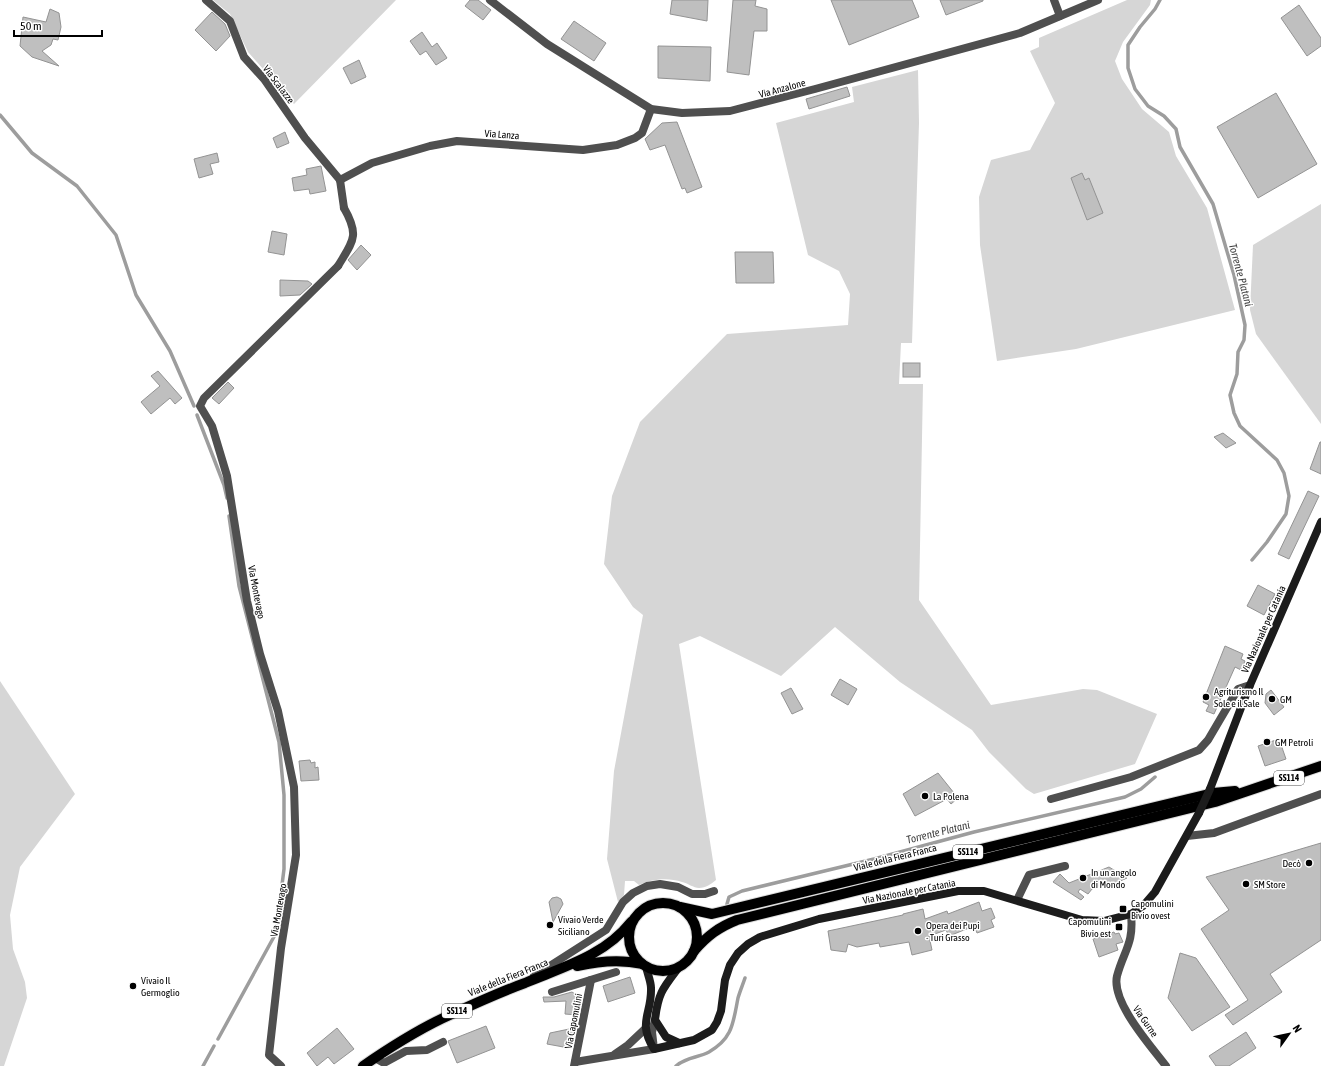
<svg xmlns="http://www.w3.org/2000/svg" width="1321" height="1066" font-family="'Asap Condensed',sans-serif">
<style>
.green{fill:#d6d6d6}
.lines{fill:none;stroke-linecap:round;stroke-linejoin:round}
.stream{stroke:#9d9d9d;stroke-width:3.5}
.building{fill:#bfbfbf;stroke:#939393}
.primary-casing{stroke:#dbdbdb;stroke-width:12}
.pedestrian{stroke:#4f4f4f;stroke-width:8}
.minor{stroke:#4f4f4f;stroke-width:8}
.secondary{stroke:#1c1c1c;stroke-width:8}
.primary{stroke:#000;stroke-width:10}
.secondary-bridge{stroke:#1c1c1c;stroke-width:8}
.poi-dot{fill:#000;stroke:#fff;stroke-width:1.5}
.labels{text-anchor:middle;stroke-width:3;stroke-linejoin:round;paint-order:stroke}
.shield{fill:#fff;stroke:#4c4c4c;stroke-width:1}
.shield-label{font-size:9px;font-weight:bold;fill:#000}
.street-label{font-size:10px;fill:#000;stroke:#fff}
.poi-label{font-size:10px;fill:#000;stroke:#fff;text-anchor:start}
.water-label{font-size:11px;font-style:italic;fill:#3e3e3e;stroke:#fff}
</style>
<rect width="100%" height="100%" fill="#fff"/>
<g class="green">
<polygon points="213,0 396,0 294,104 248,52 230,14"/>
<polygon points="1127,0 1151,0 1150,5 1123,42 1115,61 1122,79 1142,109 1169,132 1176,156 1207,208 1235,310 1076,349 997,361 980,245 979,197 991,160 1030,150 1055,103 1030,51 1039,47 1039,38"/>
<path d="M918,70l1,53 -7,220h-11l-2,41h24l-4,216 72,105 92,-16 14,1 60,24 -22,50 -101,30 -8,-5 -37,-37 -17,-22 -72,-48 -65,-55 -54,49 -81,-40 -21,8 37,236c-5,4 -10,8 -17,8 -5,0 -12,-5 -17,-6 -14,-5 -31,-3 -43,3l-5,-4h-9l-1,14 -6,7 -11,-43 7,-88 29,-156 -10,-8 -29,-43 8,-68 28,-74 87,-88 121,-9 2,-31 -11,-23 -31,-16 -32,-132 78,-21 -2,-15z"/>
<polygon points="1321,204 1321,424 1256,334 1250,310 1253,245"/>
<polygon points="0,681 75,794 20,867 10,915 13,949 25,982 27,998 4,1066 0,1066"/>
</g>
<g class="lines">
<g class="stream">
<polyline points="1160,0 1155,9 1140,27 1128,45 1128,68 1135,89 1148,106 1164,116 1176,129 1180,147 1213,204 1234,275 1245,325 1244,340 1238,352 1237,374 1230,395 1234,413 1240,426 1277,460 1284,473 1289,496 1286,514 1267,542 1252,560"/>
<polyline points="0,115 32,153 77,186 116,235 136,295 170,351 194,406"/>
<polyline points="197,415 224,485 227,498"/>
<polyline points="727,904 729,897 742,891 874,859 974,832 1125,797 1141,789 1155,777"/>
<polyline points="218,1039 276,933 284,869 284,795 279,742 239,586 229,516"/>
<polyline points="203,1066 214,1046"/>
<path d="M676,1066c10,-9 22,-8 33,-14 24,-14 24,-29 29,-54 2,-7 5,-14 7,-20"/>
</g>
</g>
<g class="building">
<polygon points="470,0 478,0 491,10 483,20 465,6"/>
<polygon points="672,0 708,0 707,21 670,14"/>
<polygon points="733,0 756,0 755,6 767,9 767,31 754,31 749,75 727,72"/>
<polygon points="831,0 912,0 919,17 849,45"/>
<polygon points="940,0 983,0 983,1 946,15"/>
<polygon points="1299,5 1321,38 1321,46 1307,56 1281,18"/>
<polygon points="50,9 59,13 61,27 58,40 53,39 51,45 42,51 59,66 32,57 20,46 23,17 46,22"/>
<polygon points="212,12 225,24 230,36 216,51 195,30"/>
<polygon points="574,21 606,43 594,61 561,39"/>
<polygon points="422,32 432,47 437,43 447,58 436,65 426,51 420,55 410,41"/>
<polygon points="658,46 711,47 710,81 658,78"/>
<polygon points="359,60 366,77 351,84 343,68"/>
<polygon points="847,87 850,96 809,109 806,99"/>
<polygon points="1276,93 1317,164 1258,198 1217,127"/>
<polygon points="677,122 702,187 687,193 685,188 682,189 665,145 650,150 645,139 662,123"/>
<polygon points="285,132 289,143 277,148 273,138"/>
<polygon points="217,153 219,162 210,164 213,174 199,178 194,159"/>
<polygon points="321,166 326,191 310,194 309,189 294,191 292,178 307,175 306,169"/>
<polygon points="1082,173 1085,180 1089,178 1103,213 1087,220 1071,178"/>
<polygon points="272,231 287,234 284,255 268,252"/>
<polygon points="361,245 371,255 357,270 348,260"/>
<polygon points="735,252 773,252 774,283 736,283"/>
<polygon points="280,280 308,281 312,284 300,295 280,296"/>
<rect x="903" y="363" width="17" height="14"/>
<polygon points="158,371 182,398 175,404 170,398 151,414 141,402 160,386 151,376"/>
<polygon points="228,382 234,388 219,404 212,398"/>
<polygon points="1223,433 1236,443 1226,448 1214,437"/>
<polygon points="1320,442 1321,442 1321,474 1310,469"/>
<polygon points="1308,491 1319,496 1289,559 1278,554"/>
<polygon points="1258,585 1275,594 1264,615 1247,606"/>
<polygon points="1225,646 1243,654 1241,659 1245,661 1241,670 1235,667 1214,714 1206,711 1209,705 1203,702"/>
<polygon points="840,679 857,689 848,705 831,695"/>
<polygon points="791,688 803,709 792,714 781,693"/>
<polygon points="1271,690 1284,707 1274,715 1265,703 1266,694"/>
<polygon points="1279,739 1286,759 1265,766 1258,746"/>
<polygon points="310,760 311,763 315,762 315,768 318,767 319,780 301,781 299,761"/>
<polygon points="938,773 958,798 951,804 947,799 915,816 903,794"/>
<polygon points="1321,843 1321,940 1270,974 1282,992 1233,1025 1225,1015 1248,1000 1201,929 1229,910 1206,877"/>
<polygon points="1109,867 1127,878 1109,886 1107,882 1092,889 1088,894 1080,889 1078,892 1084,897 1081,900 1053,882 1060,874 1069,883"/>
<polygon points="557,897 561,899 563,904 553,922 549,902 552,898"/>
<polygon points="979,902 982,911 991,908 995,918 991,920 994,927 977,933 974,926 949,936 946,930 929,936 932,950 912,955 909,942 880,947 879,943 857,947 848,944 846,952 831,950 828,931 903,915 903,914 923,909 925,919 947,911 948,914"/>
<polygon points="1114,932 1115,934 1119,933 1123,942 1116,944 1118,950 1099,957 1093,939"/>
<polygon points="1180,953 1196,958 1230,1007 1192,1031 1168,998"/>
<polygon points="630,977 635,993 608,1002 603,986"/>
<polygon points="572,992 578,996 580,1000 578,1015 565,1014 566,1001 544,1002 543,997 554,997"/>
<polygon points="486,1026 495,1048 457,1063 448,1041"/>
<polygon points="337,1028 354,1049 334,1064 328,1057 317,1066 307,1053"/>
<polygon points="574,1028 569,1048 547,1044 550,1033"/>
<polygon points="1246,1032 1256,1048 1229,1066 1216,1066 1209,1056"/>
</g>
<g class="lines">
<g class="primary-casing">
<g id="primary">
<circle cx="663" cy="937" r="34"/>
<polyline points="680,907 712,914 1213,793 1235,791"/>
<path d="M694,951c13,-15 25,-24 43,-31l478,-118 106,-36"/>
<path d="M577,966c22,-5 44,-7 65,-2"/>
<path d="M363,1066c29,-20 57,-38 89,-52 24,-11 48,-22 73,-31 38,-16 79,-27 106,-61"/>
</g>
</g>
<path class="pedestrian" d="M338,266c15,-25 22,-30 6,-58"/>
<g class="minor">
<polyline points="206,0 230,21 244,57 264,79 305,138 340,180"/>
<polyline points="490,0 547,44 651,109 682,113 730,111 815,89 1020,33 1098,0"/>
<polyline points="1054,0 1060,16"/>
<polyline points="340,180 372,163 430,146 457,141 583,150 617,145 635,138 642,133 651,109"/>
<polyline points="340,180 344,208"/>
<polyline points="1051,799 1131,777 1199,750 1208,740 1238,689 1250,685"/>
<polyline points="1187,836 1214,833 1321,794"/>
<polyline points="1017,900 1029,875 1065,866"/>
<path d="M1131,914c3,30 -7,36 -14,62 -6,26 34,70 49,90"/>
<polyline points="534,976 606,930 623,902 633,893 647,886 660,884 678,887 692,894 705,894 714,891"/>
<polyline points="552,992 616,972"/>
<polyline points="615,1054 628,1045 645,1029"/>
<polyline points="375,1058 384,1063 406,1051 427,1050 443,1042"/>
<polyline points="575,1062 654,1049 652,1032 655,1020"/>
<polyline points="281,1066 269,1055 281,948 296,855 294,787 278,711 260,654 247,601 227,476 212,426 200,406 204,398 338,266"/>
<polyline points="574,1066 591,980"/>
</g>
<g class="secondary">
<polyline points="1210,789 1247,692 1321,522"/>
<path d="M646,966c1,7 5,15 5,22 1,26 -14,34 3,61l40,-9 18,-10 5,-8 4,-11 4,-31 5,-15 8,-12 10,-9 12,-7 59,-18 139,-28h26l98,29 22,1 27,-7 12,-8 12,-14 44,-79"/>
<path d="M679,1043l-13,-6 -11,-17c3,-27 8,-32 24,-53"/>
</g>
<use href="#primary" class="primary"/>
<polyline class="secondary-bridge" points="1199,813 1210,789"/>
</g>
<g class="poi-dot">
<circle cx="1206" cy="697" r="4"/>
<circle cx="1272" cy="699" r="4"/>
<circle cx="1267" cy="742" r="4"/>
<circle cx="925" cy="796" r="4"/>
<circle cx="1309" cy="863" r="4"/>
<circle cx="1083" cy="878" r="4"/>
<circle cx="1246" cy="884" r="4"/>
<rect x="1119" y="905" width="8" height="8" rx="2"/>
<circle cx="550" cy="925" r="4"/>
<rect x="1115" y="923" width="8" height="8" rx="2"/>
<circle cx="918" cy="931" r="4"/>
<circle cx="133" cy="986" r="4"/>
</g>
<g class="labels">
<g class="shield">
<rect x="1274" y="771" width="30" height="14" rx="3"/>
<rect x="953" y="845" width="30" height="14" rx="3"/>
<rect x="442" y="1004" width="30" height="14" rx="3"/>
</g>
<g class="shield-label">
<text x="1289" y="781">SS114</text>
<text x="968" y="855">SS114</text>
<text x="457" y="1014">SS114</text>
</g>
<g class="street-label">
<text transform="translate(279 84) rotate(53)" y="4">Via Scalazze</text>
<text transform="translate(782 88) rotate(-15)" y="4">Via Anzalone</text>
<text transform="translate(502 134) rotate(4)" y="4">Via Lanza</text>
<text transform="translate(257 592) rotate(79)" y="4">Via Montevago</text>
<text transform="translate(1263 629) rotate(-66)" y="4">Via Nazionale per Catania</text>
<text transform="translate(895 857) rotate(-14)" y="4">Viale della Fiera Franca</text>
<text transform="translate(909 891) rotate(-11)" y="4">Via Nazionale per Catania</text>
<text transform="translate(278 910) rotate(-80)" y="4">Via Montevago</text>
<text transform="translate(508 977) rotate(-22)" y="4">Viale della Fiera Franca</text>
<text transform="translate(573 1021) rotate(-79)" y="4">Via Capomulini</text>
<text transform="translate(1146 1021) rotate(55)" y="4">Via Gurne</text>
</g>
<g class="poi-label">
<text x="1214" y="695">Agriturismo Il<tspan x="1214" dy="12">Sole e il Sale</tspan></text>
<text x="1280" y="703">GM</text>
<text x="1275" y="746">GM Petroli</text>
<text x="933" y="800">La Polena</text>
<text x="1301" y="867" text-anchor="end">Decò</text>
<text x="1091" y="876">In un angolo<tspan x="1091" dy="12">di Mondo</tspan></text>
<text x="1254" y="888">SM Store</text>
<text x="1131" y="907">Capomulini<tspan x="1131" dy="12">Bivio ovest</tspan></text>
<text x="558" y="923">Vivaio Verde<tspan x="558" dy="12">Siciliano</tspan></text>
<text x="1111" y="925" text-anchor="end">Capomulini<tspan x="1111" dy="12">Bivio est</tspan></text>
<text x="926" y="929">Opera dei Pupi<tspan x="926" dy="12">- Turi Grasso</tspan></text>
<text x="141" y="984">Vivaio Il<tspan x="141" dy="12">Germoglio</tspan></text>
</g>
<g class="water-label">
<text transform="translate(1241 275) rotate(75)" y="4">Torrente Platani</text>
<text transform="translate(938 832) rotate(-14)" y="4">Torrente Platani</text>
</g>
</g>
<g transform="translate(1289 1034) rotate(57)" stroke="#ffffff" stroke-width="3" paint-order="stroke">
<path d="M0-3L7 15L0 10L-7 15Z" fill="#000000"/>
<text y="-6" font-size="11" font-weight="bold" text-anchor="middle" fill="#000000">N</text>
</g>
<path d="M14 30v6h88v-6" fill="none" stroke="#000000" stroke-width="2"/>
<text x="20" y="30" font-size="12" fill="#000000" stroke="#ffffff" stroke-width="3" paint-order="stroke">50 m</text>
</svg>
